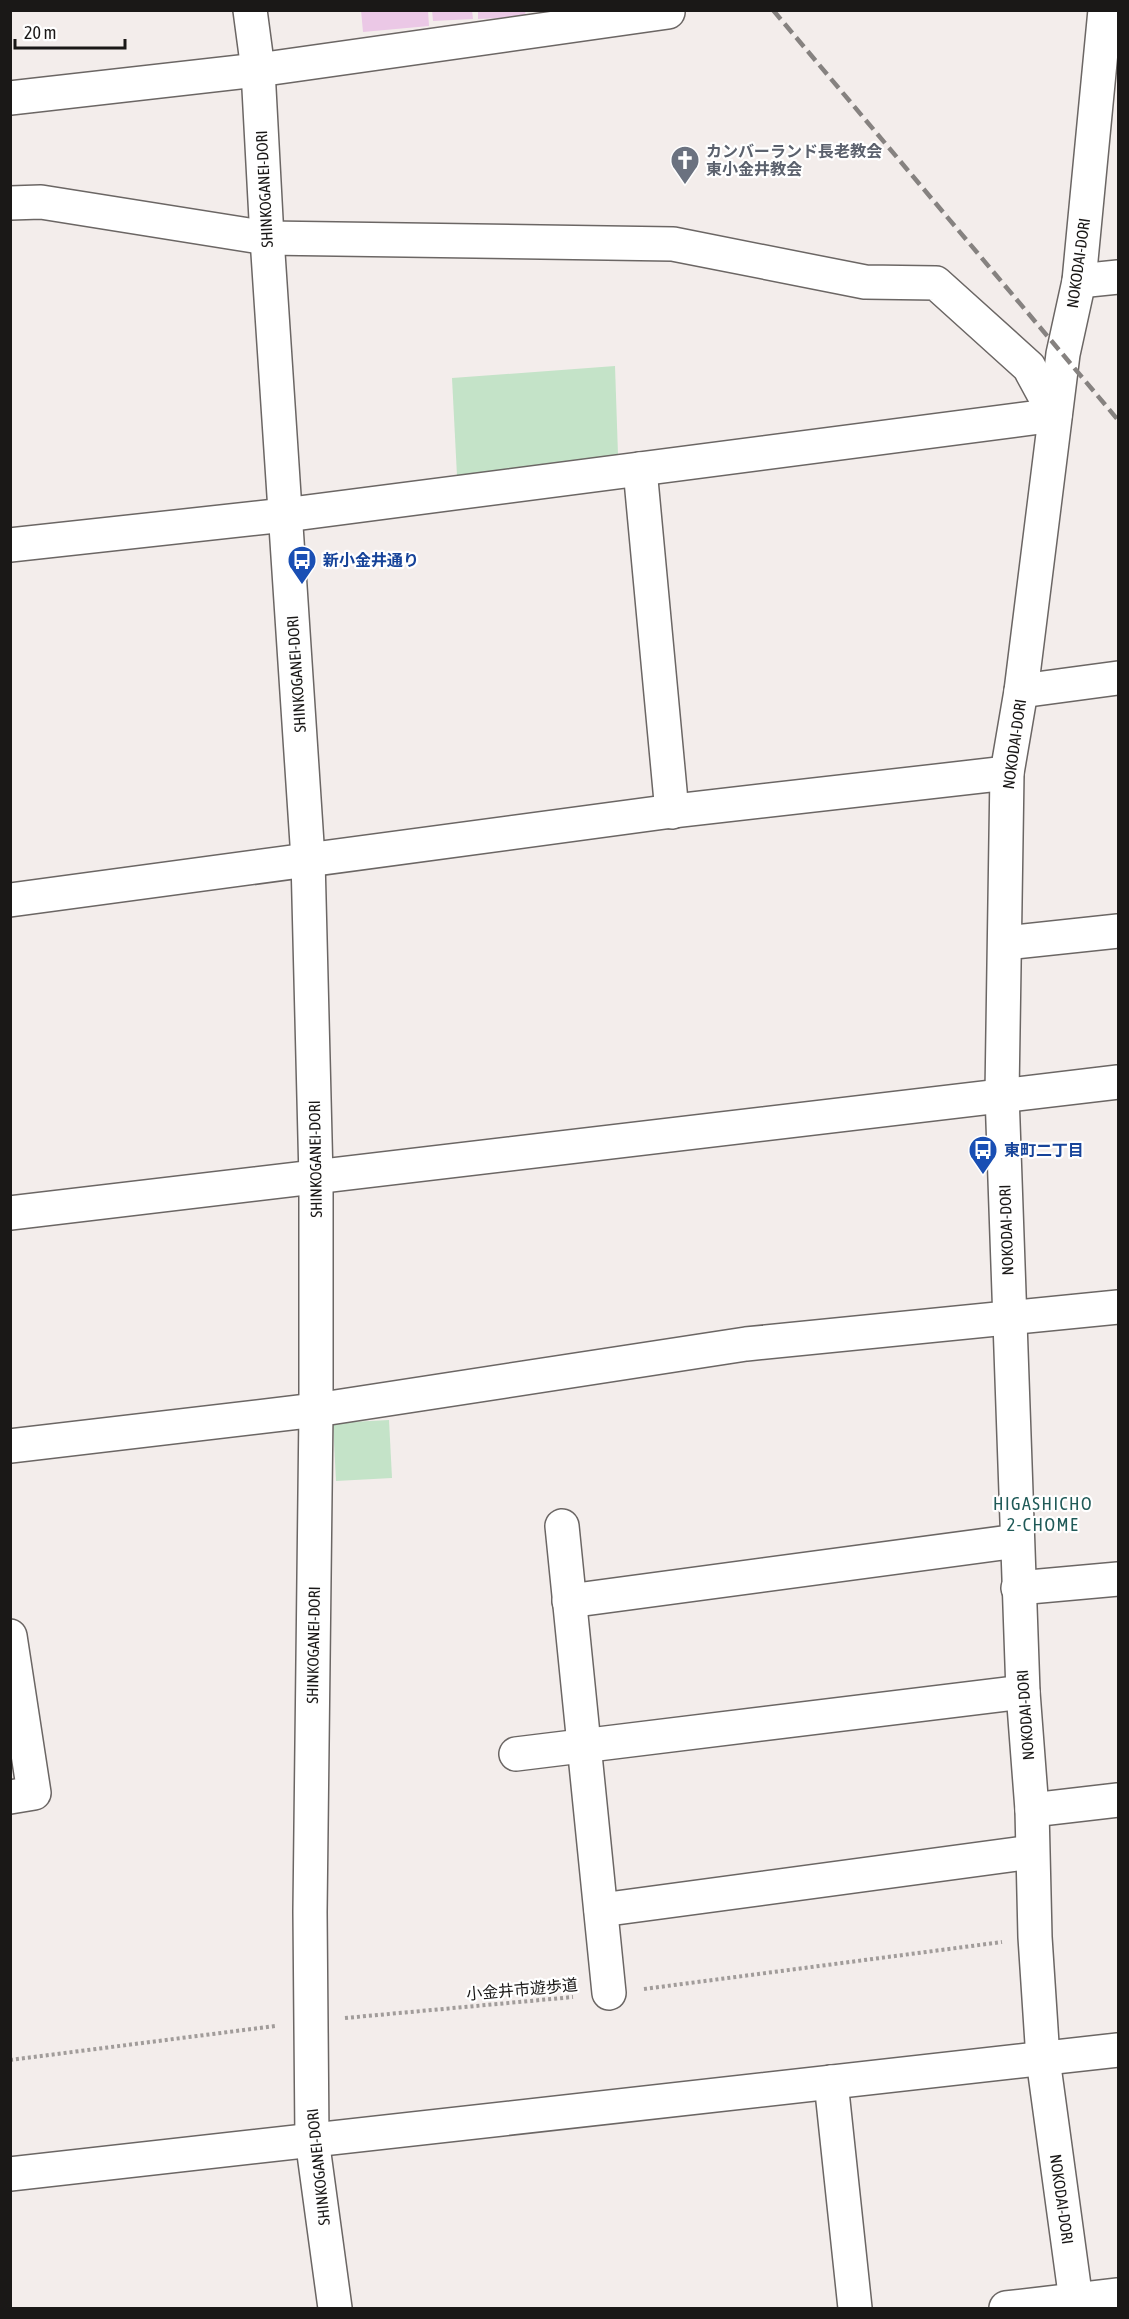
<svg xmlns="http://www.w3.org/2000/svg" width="1129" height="2319" font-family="'Asap Condensed','Noto Sans JP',sans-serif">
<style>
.green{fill:#c4e3c8}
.building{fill:#ebc8e6}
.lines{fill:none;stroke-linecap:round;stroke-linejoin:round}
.minor-casing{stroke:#6b6664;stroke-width:36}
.path{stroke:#a19c9a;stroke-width:4;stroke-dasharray:3 3;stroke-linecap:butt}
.minor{stroke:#fff;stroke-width:33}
.rail{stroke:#868280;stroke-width:4.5;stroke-dasharray:12 6;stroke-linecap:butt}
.labels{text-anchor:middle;stroke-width:4.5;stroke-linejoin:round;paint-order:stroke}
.worship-label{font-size:16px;font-weight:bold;fill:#5b616d;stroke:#fff;text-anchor:start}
.street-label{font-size:16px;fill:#1a1817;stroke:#fff}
.transit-label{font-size:16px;font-weight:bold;fill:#164399;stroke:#fff;text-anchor:start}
.neighbourhood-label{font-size:18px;letter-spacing:1.5px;fill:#205a58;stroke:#fff}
</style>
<rect width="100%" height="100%" fill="#f3edeb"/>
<g class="green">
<polygon points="615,366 618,455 457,476 452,378"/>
<polygon points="389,1420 392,1478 336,1481 333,1423"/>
</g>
<g class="building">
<polygon points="361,10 428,10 429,26 363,32"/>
<polygon points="432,10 472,10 473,19 433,21"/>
<polygon points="478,10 525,10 526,17 478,19"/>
</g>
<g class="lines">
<g class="minor-casing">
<g id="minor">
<polyline points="250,10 258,70 267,238 308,859 316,1178 316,1410 310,1912 312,2139 335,2308"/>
<polyline points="10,98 258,70 668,12"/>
<polyline points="10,203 41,202 267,238 673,244 865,282 936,283 1029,367 1055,415"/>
<polyline points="1079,281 1118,277"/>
<polyline points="640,469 672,812"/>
<polyline points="10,545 285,515 1055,415"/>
<polyline points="1021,691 1118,678"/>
<polyline points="10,900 665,812 1007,773"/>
<polyline points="1005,943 1118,931"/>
<polyline points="10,1213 1118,1082"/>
<polyline points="10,1446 316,1410 746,1344 1118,1307"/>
<polyline points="562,1526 609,1993"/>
<polyline points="1018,1588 1118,1579"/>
<polyline points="569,1601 1017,1541"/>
<polyline points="10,1636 34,1793 10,1797"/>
<polyline points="516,1754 1023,1692"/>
<polyline points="1032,1810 1118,1800"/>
<polyline points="601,1910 1032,1852"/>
<polyline points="831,2082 855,2308"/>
<polyline points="10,2174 1118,2050"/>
<polyline points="1006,2308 1118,2295"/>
<polyline points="1077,2308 1043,2059 1035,1937 1032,1810 1023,1692 1002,1094 1007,773 1021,691 1063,354 1079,281 1105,10"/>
</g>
</g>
<g class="path">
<polyline points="644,1989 1002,1942"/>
<polyline points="345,2018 573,1997"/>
<polyline points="10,2060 275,2026"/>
</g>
<use href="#minor" class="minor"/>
<polyline class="rail" points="773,10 1118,420"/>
</g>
<defs>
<g id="church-pin" transform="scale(1.5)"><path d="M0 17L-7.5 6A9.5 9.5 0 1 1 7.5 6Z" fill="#6b7280" stroke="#fff"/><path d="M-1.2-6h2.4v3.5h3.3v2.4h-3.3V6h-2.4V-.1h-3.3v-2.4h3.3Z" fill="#fff"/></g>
<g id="bus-pin" transform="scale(1.5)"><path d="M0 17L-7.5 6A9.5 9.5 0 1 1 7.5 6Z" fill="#1a4fb4" stroke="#fff"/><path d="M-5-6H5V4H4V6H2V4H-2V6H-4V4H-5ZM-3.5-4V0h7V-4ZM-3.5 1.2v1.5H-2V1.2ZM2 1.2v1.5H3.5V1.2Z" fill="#fff"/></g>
</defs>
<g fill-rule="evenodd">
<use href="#church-pin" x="685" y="160"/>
<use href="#bus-pin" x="302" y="560"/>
<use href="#bus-pin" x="983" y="1150"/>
</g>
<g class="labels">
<g class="worship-label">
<text x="706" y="157">カンバーランド長老教会<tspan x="706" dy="18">東小金井教会</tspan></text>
</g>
<g class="street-label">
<text transform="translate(264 189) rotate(-93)" y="6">SHINKOGANEI-DORI</text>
<text transform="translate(1078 263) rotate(-82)" y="6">NOKODAI-DORI</text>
<text transform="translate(296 674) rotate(-94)" y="6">SHINKOGANEI-DORI</text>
<text transform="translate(1014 744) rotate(-82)" y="6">NOKODAI-DORI</text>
<text transform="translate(315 1159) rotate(-91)" y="6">SHINKOGANEI-DORI</text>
<text transform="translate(1006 1230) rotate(-92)" y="6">NOKODAI-DORI</text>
<text transform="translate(313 1645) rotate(-89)" y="6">SHINKOGANEI-DORI</text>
<text transform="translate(1025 1715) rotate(-94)" y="6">NOKODAI-DORI</text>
<text transform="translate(522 1989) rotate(-5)" y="6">小金井市遊歩道</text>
<text transform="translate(318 2167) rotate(-96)" y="6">SHINKOGANEI-DORI</text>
<text transform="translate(1062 2199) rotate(82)" y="6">NOKODAI-DORI</text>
</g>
<g class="transit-label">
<text x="323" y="566">新小金井通り</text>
<text x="1004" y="1156">東町二丁目</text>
</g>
<g class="neighbourhood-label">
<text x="1043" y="1510">HIGASHICHO<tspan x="1043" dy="21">2-CHOME</tspan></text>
</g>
</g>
<rect width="1129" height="2319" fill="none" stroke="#1a1817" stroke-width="24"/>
<path d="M15 39v9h110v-9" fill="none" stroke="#1a1817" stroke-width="3"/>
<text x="24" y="39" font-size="18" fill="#1a1817" stroke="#ffffff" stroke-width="4.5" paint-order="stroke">20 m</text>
</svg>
